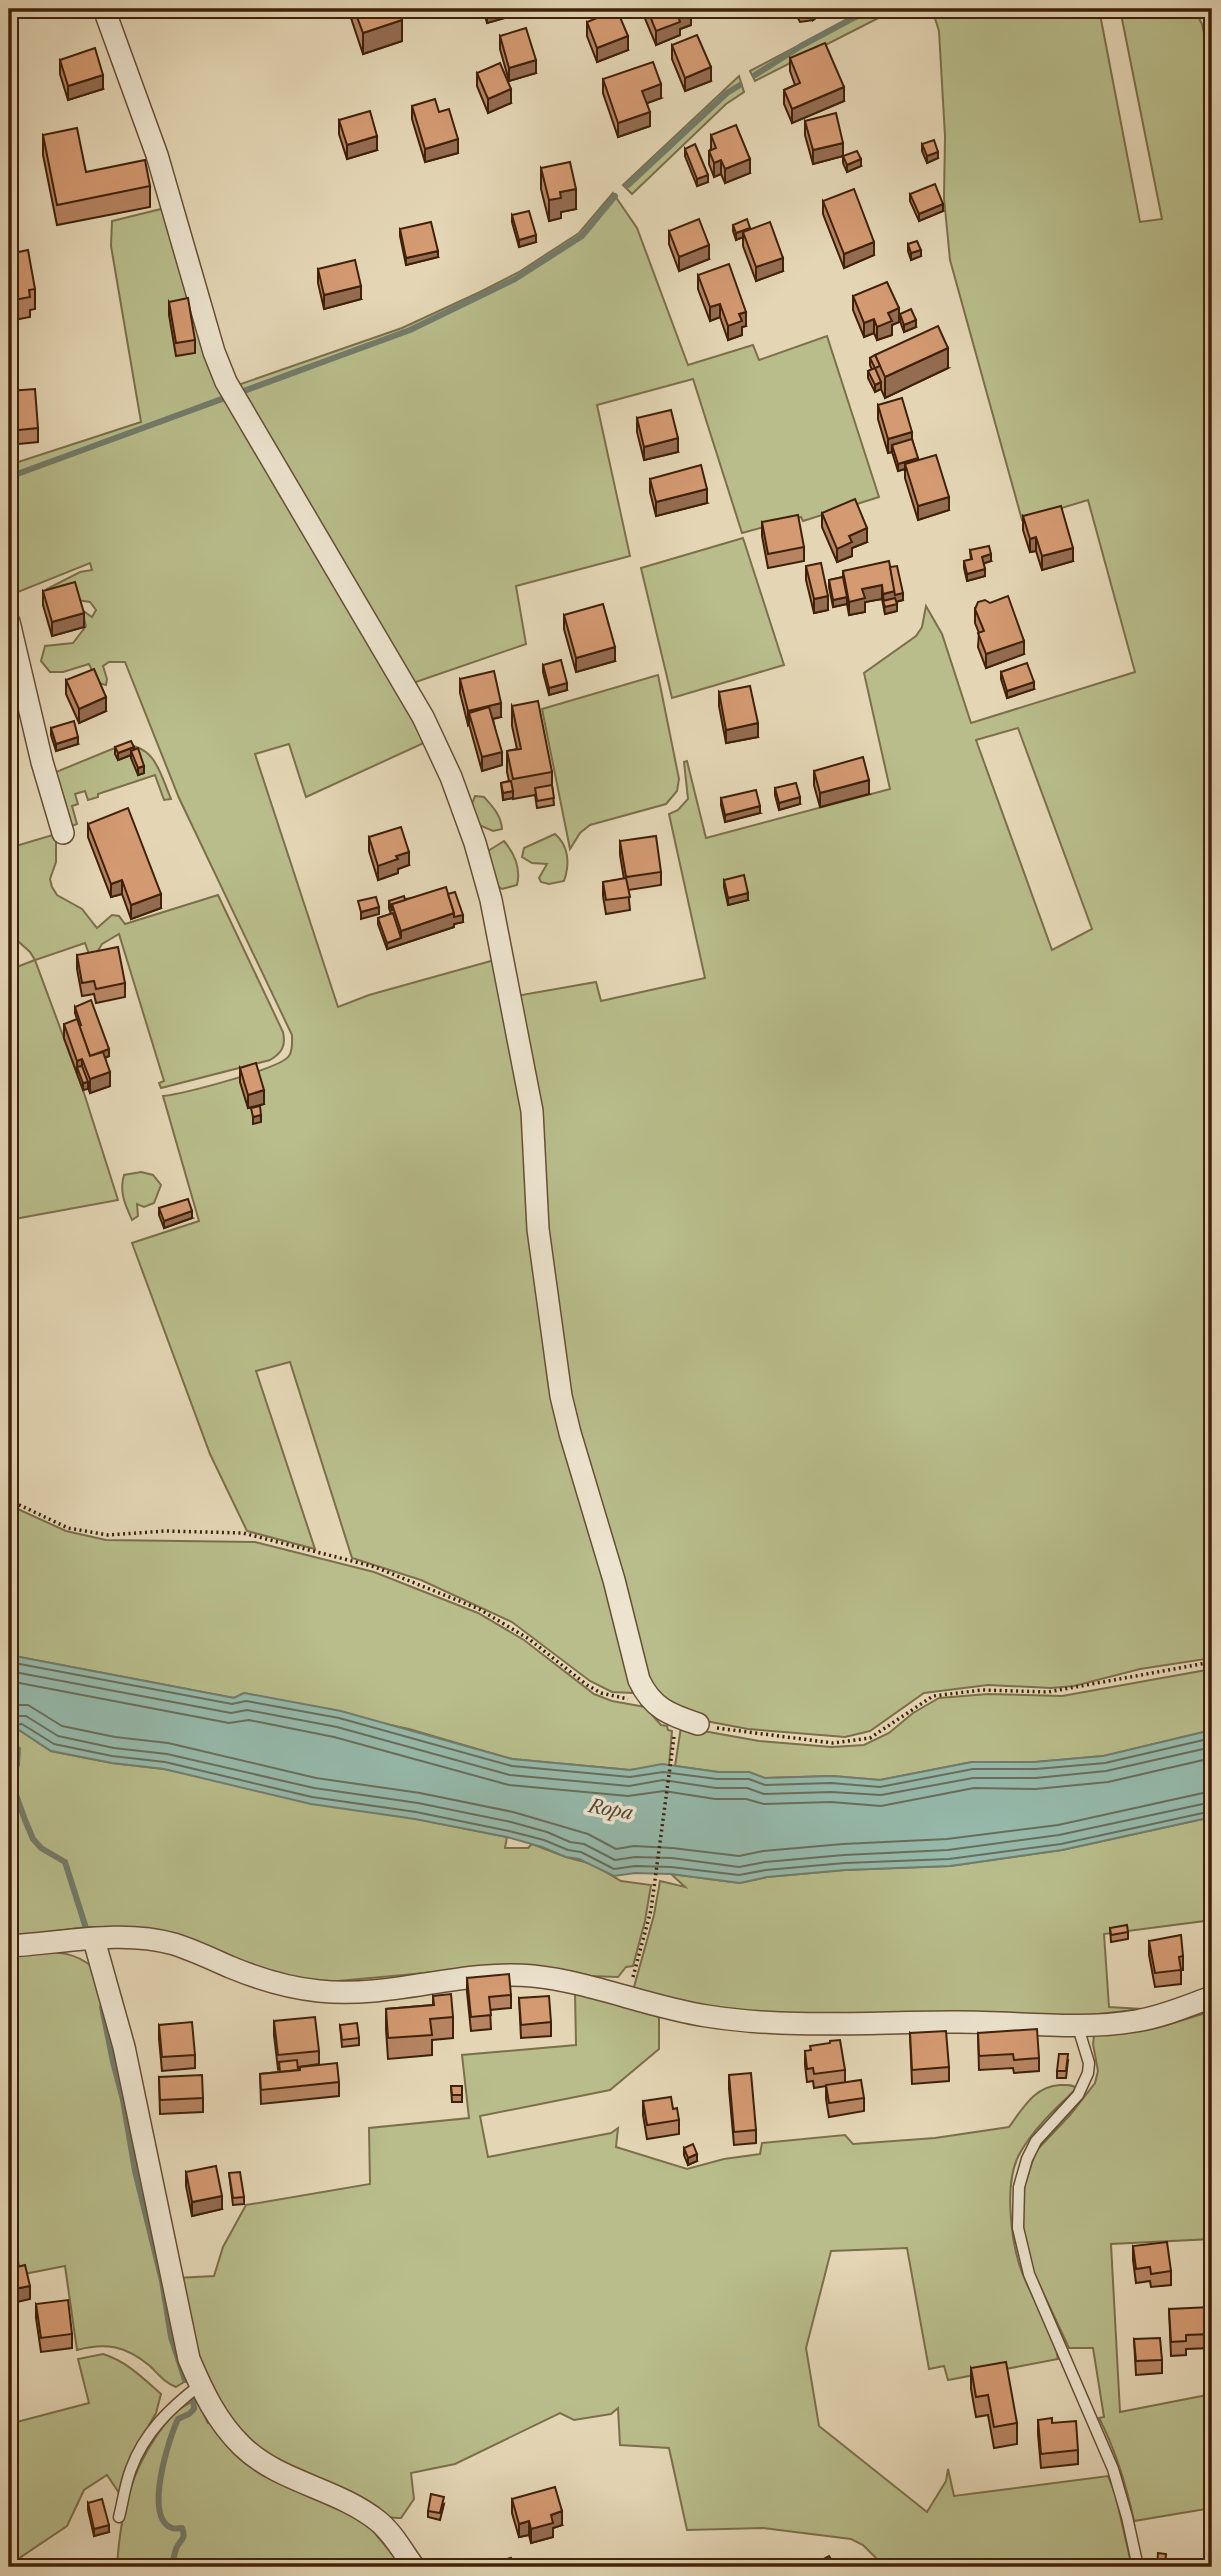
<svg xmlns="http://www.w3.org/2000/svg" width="1221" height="2576" font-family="'Libre Caslon Text',serif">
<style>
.green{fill:#b8bd8b;stroke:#7c6f4a;stroke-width:2;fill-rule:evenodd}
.water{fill:#95b9ab;stroke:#737c6b;stroke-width:2}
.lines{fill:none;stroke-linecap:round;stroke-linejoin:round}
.shore{stroke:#6a6d5a;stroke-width:2}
.stream{stroke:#737c6b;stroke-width:6}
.service-casing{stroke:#684e35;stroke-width:13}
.minor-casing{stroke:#684e35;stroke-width:24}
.path{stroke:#3f210a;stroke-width:3.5;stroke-dasharray:2 3.5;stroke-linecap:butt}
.service{stroke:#ede4cf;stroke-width:10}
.minor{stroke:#ede4cf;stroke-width:21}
.wall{fill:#b68462;stroke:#3f210a;stroke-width:2}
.shaded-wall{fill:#946c50;stroke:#3f210a;stroke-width:2}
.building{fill:#d49a72;stroke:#3f210a;stroke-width:2}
.labels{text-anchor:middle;stroke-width:7;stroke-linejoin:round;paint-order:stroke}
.water-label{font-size:19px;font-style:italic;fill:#544732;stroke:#ede4cf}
</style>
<rect width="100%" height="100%" fill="#e4d6b5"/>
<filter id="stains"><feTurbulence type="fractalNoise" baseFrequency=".00286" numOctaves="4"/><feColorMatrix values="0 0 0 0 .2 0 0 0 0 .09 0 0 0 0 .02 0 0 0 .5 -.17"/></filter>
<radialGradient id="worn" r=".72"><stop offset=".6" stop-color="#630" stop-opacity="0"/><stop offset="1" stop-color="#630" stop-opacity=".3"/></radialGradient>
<g class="green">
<polygon points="868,9 896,9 755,81 750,71"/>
<path d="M932,9h167l41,213 22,-3 -42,-210h74l8,15 10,46v1588l-72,11 -66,17 -23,2 -63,-3 -64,8 -54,38 -25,6 -97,-8 -53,-10 -41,-26 -9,-22 -70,-241 -59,-434 80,-14 5,19 104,-23 -36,-164 9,-4 10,-11 -4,-37 3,-1 19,77 184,-49 -26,-116 52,-37 6,-9 4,-21 16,28 29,89 164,-51 -47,-172 -66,20 -72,-260 -6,-62 1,-62 -6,-105zM1018,728l74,201 -40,21 -76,-210z"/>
<polygon points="739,76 744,92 726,104 632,194 623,185"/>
<polygon points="613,193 637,228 688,365 753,345 759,360 827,336 879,497 803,521 801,517 742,533 693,379 597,405 630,556 516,586 526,644 410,684 235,386 402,328 480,292 519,272 579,233"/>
<path d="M165,208l34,120 229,413 -122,56 -17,-53 -34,10 83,253 31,-12 129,-36 29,152 30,302 78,267 -3,13 -20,-1 -22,-11 -78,-59 -91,-42 -69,-22 -62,-196 -34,9 59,178 -68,-18 -37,-77 -78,-211 67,-22 -36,-125c19,-2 117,-27 126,-40 4,-6 3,-13 3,-21l-113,-237 -54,-136h-16l-6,4 4,13 -1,6 -8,-2 -9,-19 -26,8h-13l-9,-11 4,-15 28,-3 13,-17 -4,-16 10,7 4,-7 -6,-8 -40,-6 -3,-7 33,-17 12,-2 -2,-7 -72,29 -9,-36v-91l132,-43 -30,-176 1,-25z"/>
<polygon points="743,538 784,665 672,698 641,568"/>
<polygon points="658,675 679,779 677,791 666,804 590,825 580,833 570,849 542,709"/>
<path d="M122,745c33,-1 38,28 49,54l-7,1 -9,-25 -57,19v3l-10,3 -3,-9 -10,3 3,10 -6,2 5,18 -5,2 -16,-54z"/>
<path d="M475,796l9,1c9,10 17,18 18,32l-9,2 -14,-6 -7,-21z"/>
<path d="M56,834v28l-6,17 2,8 5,8 25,14 15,19 15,-13 7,1 6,8 93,-29 65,137c3,14 -1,21 -13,28l-109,28 -2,-5 5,-2 -45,-147 -17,10 -6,10h-7l-4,-11 -50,17 48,130 35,110 -109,20v-250l26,-10 -5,-8 -21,-19v-85z"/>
<path d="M555,834c14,12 15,30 9,47l-15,3 -8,-2 -2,-4 8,-14 -15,-1 -10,-6 2,-9z"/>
<path d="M504,841c10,12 17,28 13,44l-15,4c-10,-6 -14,-26 -14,-38z"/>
<path d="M141,1172l12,3 8,10 -7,18 -10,4 -7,-3 1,12 -6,4c-7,-16 -13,-28 -8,-45z"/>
<polygon points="9,1505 66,1531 106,1540 255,1542 374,1572 478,1613 524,1640 594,1694 612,1701 645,1707 661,1725 667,1726 668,1730 672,1731 669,1765 630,1770 512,1759 409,1729 244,1693 234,1698 9,1655"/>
<polygon points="1212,1669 1212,1730 1104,1756 1035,1762 972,1762 880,1780 832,1776 764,1778 749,1772 718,1772 675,1766 681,1727 759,1741 832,1747 864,1745 889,1733 913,1713 939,1698 988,1694 1062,1696"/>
<polygon points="19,1730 51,1751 112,1763 164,1769 507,1837 505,1848 528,1848 532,1844 566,1857 592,1864 621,1881 651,1885 645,1921 633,1966 626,1967 618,1977 588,1976 501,1966 327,1982 292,1978 244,1964 199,1943 148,1928 87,1927 9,1937 9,1732"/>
<polygon points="1212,1817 1212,1920 1104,1934 1109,2007 1143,2009 1081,2016 784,2016 692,2006 636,1992 634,1987 654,1915 660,1881 685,1887 671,1874 740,1883 767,1877 845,1870 950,1866 1062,1850"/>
<path d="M40,1952c20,0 35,1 51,14l25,89 19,99c-2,17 6,30 9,47 12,60 27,119 43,179l-11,7c-12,-5 -17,-12 -26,-21 -24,-20 -44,-24 -73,-16l-12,-84 -56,11 11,-5 -11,-62v-256z"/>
<path d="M575,1992l84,25v32l-49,41 -130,26 8,41 123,-24 7,-5 -2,19 71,22 37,-10 36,-5 2,-11 83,-8 8,9 82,-6 74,-11c14,-19 26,-41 51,-42 7,0 11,-1 17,3 -21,20 -43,40 -57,65 -17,29 -9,92 3,122 11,27 30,55 35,84l-110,21 -4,-14 -15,3 -22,-121 -76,3 -25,97 13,78 108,86 19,-31 2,-12 6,27 154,-20 7,17 17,74h-247l-22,-22 -12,-6 -88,-11 -76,2 -18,-82 -49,-3 -2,-37 -7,6 -37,6 -14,-7 -105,51 -44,9 3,26 -13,19c-24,1 -46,-16 -68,-27 -25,-13 -52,-26 -74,-42 -52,-39 -67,-112 -82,-171l37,-2 9,-29 23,-42 124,-21 -1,-56 100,-10 -7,-63 114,-10z"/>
<path d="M1212,2011v228l-101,5 9,168 92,-18v114l-78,13c-8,-37 -18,-70 -35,-103l5,-1 -11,-69h-24l-37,-79 -9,-31 -1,-46 14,-41 34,-36 25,-32 3,-12 -5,-27 1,-8 5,-5 61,-4z"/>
<path d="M103,2354c23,7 40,24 58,40l-5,19 -15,26 -22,54 -12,-18 -23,15 -17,36 -58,39v-141l80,-21 -11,-44z"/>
<path d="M197,2400l11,23 7,-2 25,38 13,2 18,15 37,20 46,19 15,11 34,41h-286c3,-50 12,-91 40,-132 12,-17 20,-28 40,-35z"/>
</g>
<polygon class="water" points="9,1655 234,1698 244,1693 341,1711 512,1759 630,1770 662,1764 718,1772 749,1772 765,1778 832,1776 880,1780 972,1762 1035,1762 1103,1756 1212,1730 1212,1817 1062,1850 950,1866 845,1870 767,1877 740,1883 671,1874 635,1873 614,1876 579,1859 566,1857 542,1847 507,1837 415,1819 311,1804 164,1769 112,1763 51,1751 19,1730 9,1732"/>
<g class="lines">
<g class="shore">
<polyline points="9,1662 232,1704 246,1701 339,1718 512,1766 630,1777 663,1772 717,1779 749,1779 765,1785 831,1783 880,1787 973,1769 1036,1769 1105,1763 1212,1738"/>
<polyline points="9,1671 231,1713 247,1710 337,1727 510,1775 629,1786 663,1780 716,1788 747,1788 764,1794 831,1792 881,1795 973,1778 1036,1778 1106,1771 1212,1747"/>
<polyline points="9,1681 229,1723 249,1720 334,1737 509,1785 628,1796 664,1791 715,1799 746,1799 764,1804 831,1802 881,1806 974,1788 1036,1789 1108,1782 1212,1758"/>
<polyline points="9,1705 28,1705 62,1726 115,1737 168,1743 316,1778 420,1793 513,1812 588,1834 616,1849 634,1846 672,1848 739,1856 763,1851 843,1844 947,1839 1058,1825 1212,1791"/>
<polyline points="9,1716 26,1716 58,1736 114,1748 167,1754 314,1788 418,1803 511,1822 547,1832 570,1842 584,1844 615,1860 635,1857 672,1858 739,1867 765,1862 844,1855 948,1850 1059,1835 1212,1802"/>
<polyline points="9,1725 22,1724 54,1744 112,1756 165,1762 312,1797 416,1812 509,1831 544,1840 568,1850 581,1852 614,1869 635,1866 671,1867 739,1875 766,1870 845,1863 949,1859 1061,1844 1212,1811"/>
</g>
<g class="stream">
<polyline points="755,75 801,46 870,9"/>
<polyline points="628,185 727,93 740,85"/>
<polyline points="9,477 410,330 515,279 582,236 615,196"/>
<polyline points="9,1747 18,1749 17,1765 12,1772 11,1781 25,1820 33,1839 41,1848 65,1862 85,1925"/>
<polyline points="102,2007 113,2062 123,2100 135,2171 162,2281 171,2337 185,2380"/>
<path d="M171,2567c2,-5 3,-12 5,-18 3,-9 11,-9 6,-21 -3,0 -7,1 -10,0 -29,-10 -3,-90 6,-109l11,-5 5,-5 -1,-11"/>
</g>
<g class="service-casing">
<g id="service">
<polyline points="1077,2024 1089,2063 1088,2073 1078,2095 1036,2141 1027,2159 1019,2187 1018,2228 1029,2274 1113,2469 1127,2517 1138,2567"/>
<path d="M119,2517c4,-15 6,-33 12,-48 13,-36 39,-61 69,-84"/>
</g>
</g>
<g class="minor-casing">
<g id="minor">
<path d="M104,9l53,146 57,197 12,30 197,335 28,60 24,66 16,57 41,211 6,118 23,167 9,37 44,147 25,100c13,28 31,35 59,44"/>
<polyline points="9,622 42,762 63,833"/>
<path d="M94,1940l30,107 65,312c13,31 28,63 53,87 38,37 95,42 136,75 15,12 25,31 36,46"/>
<path d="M9,1946c54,-3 112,-17 165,-2 19,6 38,15 56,23 29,12 59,21 89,24 72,8 142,-22 214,-15 59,6 115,31 174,40 81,13 163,6 245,6 60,-1 124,9 184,-1 26,-4 51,-15 76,-24"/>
</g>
</g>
<g class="path">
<polyline points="9,1500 68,1528 108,1535 165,1531 243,1533 375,1567 479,1609 529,1639 587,1685 601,1693 628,1699"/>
<polyline points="717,1728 833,1743 870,1738 933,1696 982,1690 1048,1692 1212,1662"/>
<polyline points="633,1977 651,1910 674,1737"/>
</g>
<use href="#service" class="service"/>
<use href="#minor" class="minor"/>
</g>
<g class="wall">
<polygon points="348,9 398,9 402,41 363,54"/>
<polygon points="483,9 515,9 515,15 487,23"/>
<polygon points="641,9 690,9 691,25 680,29 680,35 656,45"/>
<polygon points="775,9 820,9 820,15 813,20 800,22 798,18 786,12 778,15"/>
<polygon points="587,22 628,50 597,62 587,36"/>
<polygon points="500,36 536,73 509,81 500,49"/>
<polygon points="672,45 711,81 685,91 672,59"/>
<polygon points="790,58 844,101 792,123 784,104 784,90 795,85 790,71"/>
<polygon points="60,60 103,89 68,100 60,74"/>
<polygon points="477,73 511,103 488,113 477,86"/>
<polygon points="603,79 661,98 647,103 650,126 618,137 603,93"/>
<polygon points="412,106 439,112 458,153 425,162 412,119"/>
<polygon points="339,120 377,150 347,159 339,134"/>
<polygon points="805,121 843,156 813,164 805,135"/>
<polygon points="43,135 86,172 150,186 150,207 57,225 43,155"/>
<polygon points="711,135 750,173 725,183 721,174 714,177 709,164 709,151 711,149"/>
<polygon points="922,144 938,158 927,163 922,151"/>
<polygon points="685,149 708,182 697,186 685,156"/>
<polygon points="843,156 861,166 847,172 843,163"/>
<polygon points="541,168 576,209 561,212 561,218 549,221 541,189"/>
<polygon points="910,194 943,211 919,221 910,201"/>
<polygon points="823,201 874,255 844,268 823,214"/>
<polygon points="512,215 536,242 519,247 512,222"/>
<polygon points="733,225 750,230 783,271 756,281 743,246 743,237 736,240 733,231"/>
<polygon points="400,229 438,257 406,265 400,236"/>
<polygon points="669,231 709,259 679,271 669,244"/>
<polygon points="908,244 921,256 911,260 908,251"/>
<polygon points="9,254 35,289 35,309 30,310 30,317 9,321"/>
<polygon points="318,269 361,299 324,309 318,283"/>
<polygon points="698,275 746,326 742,327 742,335 728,340 720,317 710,321 698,289"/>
<polygon points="853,296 899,322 892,325 892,335 877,340 874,333 864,337 853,310"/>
<polygon points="169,302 195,340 195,353 176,356 169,315"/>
<polygon points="900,314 916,327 904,332 900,321"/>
<polygon points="870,358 948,368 885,398 881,389 875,392 868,378 868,371 872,370 870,365"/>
<polygon points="9,391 38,428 38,442 9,445"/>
<polygon points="878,405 912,439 918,460 949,510 918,520 905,478 905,469 898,471 892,452 888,453 878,419"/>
<polygon points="637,418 678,452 644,460 637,432"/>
<polygon points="650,479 707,503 656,516 650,492"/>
<polygon points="822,513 867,542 852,548 852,556 837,562 822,527"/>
<polygon points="1023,516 1073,561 1042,570 1036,551 1030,552 1023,530"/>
<polygon points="762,522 804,547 804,561 768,568 762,536"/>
<polygon points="970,550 991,561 984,563 985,576 967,581 964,568 964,561 971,560"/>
<polygon points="806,566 828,610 814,613 806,580"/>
<polygon points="890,567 903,600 896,602 897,611 885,614 882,599 865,602 865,612 849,615 847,604 833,607 829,587 829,580 843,577 843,571"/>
<polygon points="43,591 84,627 52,636 43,605"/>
<polygon points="975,609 1024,654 986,668 978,647 979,633 975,623"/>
<polygon points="564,615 615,661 576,672 564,629"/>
<polygon points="543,665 567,690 549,695 543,672"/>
<polygon points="1001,672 1034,689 1007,698 1001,679"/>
<polygon points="460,679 501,717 493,719 502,765 482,771 469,724 468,725 460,693"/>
<polygon points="66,680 106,711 79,723 66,694"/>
<polygon points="719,692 758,737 726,743 719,706"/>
<polygon points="512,706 552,772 552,785 554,805 537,808 535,795 513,799 513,798 503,800 501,783 509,781 507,772 507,751 517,749 512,726"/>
<polygon points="51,728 78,744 56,751 51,735"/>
<polygon points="115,747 134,750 144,773 138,775 131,758 131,755 118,760 115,754"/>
<polygon points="814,771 869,794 820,807 814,785"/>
<polygon points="775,788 800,804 779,810 775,795"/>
<polygon points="721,798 760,813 725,822 721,805"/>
<polygon points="88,824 161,908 131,919 122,894 111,897 88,837"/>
<polygon points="369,837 409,865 398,869 398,873 378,880 369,851"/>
<polygon points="620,841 661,872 661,885 628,890 630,910 606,914 603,896 603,882 624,879 620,855"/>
<polygon points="724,880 748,900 728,905 724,887"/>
<polygon points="448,894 463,922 454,924 454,927 387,949 378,924 378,918 391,914 389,908 389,901"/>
<polygon points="77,955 125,983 125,997 96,1003 94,994 82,996 77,969"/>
<polygon points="75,1007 109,1056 105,1058 110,1086 90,1093 88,1088 83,1090 64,1038 64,1024 79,1025 75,1013"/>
<polygon points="240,1068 264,1104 248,1108 240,1082"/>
<polygon points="159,1208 192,1218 164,1228 159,1215"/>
<polygon points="1110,1928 1128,1932 1128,1939 1111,1942"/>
<polygon points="1149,1941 1183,1956 1183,1970 1181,1970 1181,1984 1155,1987 1149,1955"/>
<polygon points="467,1978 511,1995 511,2008 490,2010 491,2029 471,2031 467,1992"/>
<polygon points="433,1996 453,2017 453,2038 432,2040 432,2055 388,2059 386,2029 386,2009 433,2005"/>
<polygon points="519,1998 551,2022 551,2036 521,2038"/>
<polygon points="274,2021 319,2051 319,2064 298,2067 298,2070 339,2082 339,2096 261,2104 260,2074 280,2072 279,2068 278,2069 274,2035"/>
<polygon points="159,2025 195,2055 195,2068 162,2071 159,2039"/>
<polygon points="340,2025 359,2038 359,2045 342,2047"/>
<polygon points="910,2033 949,2067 949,2081 912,2084"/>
<polygon points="978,2033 1039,2058 1039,2071 1014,2073 1013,2068 979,2070"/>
<polygon points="805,2051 845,2070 845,2083 864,2098 864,2111 829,2117 826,2099 826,2086 814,2088 813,2081 807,2082 805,2065"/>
<polygon points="1068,2061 1066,2078 1057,2078 1057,2071"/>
<polygon points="729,2075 756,2130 756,2143 734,2145 729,2089"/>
<polygon points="159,2077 203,2098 203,2112 160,2114"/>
<polygon points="451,2086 462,2086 462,2102 452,2102"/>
<polygon points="643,2101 673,2109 679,2120 679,2134 647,2139 643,2115"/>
<polygon points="684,2148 697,2161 688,2165 684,2155"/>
<polygon points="186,2172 222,2209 192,2216 186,2186"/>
<polygon points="229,2173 244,2197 244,2204 233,2205"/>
<polygon points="1133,2246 1171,2271 1171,2285 1151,2287 1150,2281 1136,2283 1133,2260"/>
<polygon points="36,2304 72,2334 72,2348 41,2352 36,2318"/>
<polygon points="1169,2309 1212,2323 1212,2348 1186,2349 1186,2355 1171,2356"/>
<polygon points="1134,2339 1162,2360 1162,2373 1136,2375"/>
<polygon points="971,2368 1017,2423 1017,2444 994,2448 988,2415 976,2417 971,2389"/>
<polygon points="1038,2420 1052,2423 1078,2450 1078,2464 1041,2468 1038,2434"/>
<polygon points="512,2499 562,2525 553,2528 553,2537 531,2543 529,2535 519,2537 512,2513"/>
<polygon points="88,2503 109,2532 94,2536 88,2510"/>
<polygon points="444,2504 440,2520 428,2517 428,2511"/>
</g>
<g class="shaded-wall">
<polygon points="487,9 515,9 515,15 487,23"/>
<polygon points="778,9 786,9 786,12 778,15"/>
<polygon points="818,9 820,9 820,15 813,20 813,14"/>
<polygon points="691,11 691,25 680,29 680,35 656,45 656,31 678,16"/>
<polygon points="402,20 402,41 363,54 363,33"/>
<polygon points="628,36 628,50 597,62 597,48"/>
<polygon points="536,60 536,73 509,81 509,68"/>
<polygon points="711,67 711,81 685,91 685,78"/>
<polygon points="103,75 103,89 68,100 68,86"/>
<polygon points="661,84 661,98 642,105 642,91"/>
<polygon points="844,87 844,101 792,123 792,109"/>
<polygon points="511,89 511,103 488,113 488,99"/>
<polygon points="650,112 650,126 618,137 618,123"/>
<polygon points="377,136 377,150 347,159 347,145"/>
<polygon points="458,139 458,153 425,162 425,149"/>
<polygon points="843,143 843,156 813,164 813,150"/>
<polygon points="938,152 938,158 927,163 927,156"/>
<polygon points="750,159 750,173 725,183 725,169"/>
<polygon points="861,159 861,166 847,172 847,165"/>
<polygon points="721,160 721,174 714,177 714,163"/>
<polygon points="708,175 708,182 697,186 697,179"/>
<polygon points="576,189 576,209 561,212 561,218 549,221 549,200 560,192"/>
<polygon points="943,204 943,211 919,221 919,214"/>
<polygon points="750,228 750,234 743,232 743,237 736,240 736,233"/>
<polygon points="536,235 536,242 519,247 519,240"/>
<polygon points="874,242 874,255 844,268 844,254"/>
<polygon points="709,245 709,259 679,271 679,257"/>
<polygon points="921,250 921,256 911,260 911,253"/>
<polygon points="438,251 438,257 406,265 406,258"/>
<polygon points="783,258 783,271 756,281 756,267"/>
<polygon points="361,286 361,299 324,309 324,295"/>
<polygon points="720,304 720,317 710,321 710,307"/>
<polygon points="899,308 899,322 892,325 892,335 877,340 877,327 888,313"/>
<polygon points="746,312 746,326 742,327 742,335 728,340 728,326 739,314"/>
<polygon points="874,319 874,333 864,337 864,323"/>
<polygon points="916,320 916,327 904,332 904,325"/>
<polygon points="948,348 948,368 885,398 885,377"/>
<polygon points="881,382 881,389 875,392 875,385"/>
<polygon points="912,432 912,446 892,445 892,452 888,453 888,439"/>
<polygon points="678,438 678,452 644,460 644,447"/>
<polygon points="918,458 918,465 905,464 905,469 898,471 898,464"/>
<polygon points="707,489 707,503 656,516 656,502"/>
<polygon points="949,497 949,510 918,520 918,506"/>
<polygon points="867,528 867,542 852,548 852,556 837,562 837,549 849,536"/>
<polygon points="1036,537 1036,551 1030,552 1030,539"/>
<polygon points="1073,548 1073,561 1042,570 1042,556"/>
<polygon points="991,554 991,561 982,564 982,557"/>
<polygon points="985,569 985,576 967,581 967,574"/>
<polygon points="882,585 882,599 865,602 865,612 849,615 849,602 862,589"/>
<polygon points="895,591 903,593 903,600 895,602 897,604 897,611 885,614 883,594"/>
<polygon points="828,596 828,610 814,613 814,599"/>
<polygon points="847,597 847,604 833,607 833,600"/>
<polygon points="84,613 84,627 52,636 52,622"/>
<polygon points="1024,641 1024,654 986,668 986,654"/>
<polygon points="615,647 615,661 576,672 576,658"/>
<polygon points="1034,682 1034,689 1007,698 1007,691"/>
<polygon points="567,683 567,690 549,695 549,688"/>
<polygon points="106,697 106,711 79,723 79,709"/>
<polygon points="501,703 501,717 472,723 469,713 469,724 468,725 468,711"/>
<polygon points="758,723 758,737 726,743 726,730"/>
<polygon points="78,737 78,744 56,751 56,744"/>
<polygon points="134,747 134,754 131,751 131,755 118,760 118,753"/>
<polygon points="502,752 502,765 482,771 482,757"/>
<polygon points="144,766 144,773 138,775 138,768"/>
<polygon points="869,780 869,794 820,807 820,793"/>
<polygon points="513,791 513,798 503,800 503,793"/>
<polygon points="800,797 800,804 779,810 779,803"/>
<polygon points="760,806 760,813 725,822 725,815"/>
<polygon points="409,852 409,865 398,869 398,873 378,880 378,866 396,856"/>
<polygon points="122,880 122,894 111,897 111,884"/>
<polygon points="748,893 748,900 728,905 728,898"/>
<polygon points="161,894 161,908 131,919 131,905"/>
<polygon points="379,907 379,914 361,919 361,912"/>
<polygon points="454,913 463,915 463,922 454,924 454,927 387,949 387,943 401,938 401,931"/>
<polygon points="109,1049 109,1056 96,1061 96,1054"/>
<polygon points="82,1059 82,1073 77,1067 77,1074 77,1061"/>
<polygon points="110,1072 110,1086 90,1093 90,1079"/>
<polygon points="88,1082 88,1089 83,1090 83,1083"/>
<polygon points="264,1090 264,1104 248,1108 248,1095"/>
<polygon points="261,1115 261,1122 253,1124 253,1117"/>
<polygon points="192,1211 192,1218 164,1228 164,1221"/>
<polygon points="697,2154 697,2161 688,2165 688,2158"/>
<polygon points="222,2196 222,2209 192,2216 192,2202"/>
<polygon points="30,2286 30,2299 9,2304 9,2290"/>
<polygon points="562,2511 562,2525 553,2528 553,2537 531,2543 531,2529 551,2515"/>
<polygon points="529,2521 529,2535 519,2537 519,2524"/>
<polygon points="109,2525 109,2532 94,2536 94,2529"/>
</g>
<g class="building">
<polygon points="354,9 398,9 402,20 363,33"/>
<polygon points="647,9 690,9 691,11 678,16 680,22 656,31"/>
<polygon points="794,9 818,9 813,14 800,15 798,11"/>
<polygon points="617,10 628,36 597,48 587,22"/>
<polygon points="526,28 536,60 509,68 500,36"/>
<polygon points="697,35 711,67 685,78 672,45"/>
<polygon points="825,43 844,87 792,109 784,90 800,83 790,58"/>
<polygon points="95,48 103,75 68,86 60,60"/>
<polygon points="653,62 661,84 642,91 650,112 618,123 603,79"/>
<polygon points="500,63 511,89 488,99 477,73"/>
<polygon points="435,99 439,112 449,109 458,139 425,149 412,106"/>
<polygon points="370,111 377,136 347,145 339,120"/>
<polygon points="836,113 843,143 813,150 805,121"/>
<polygon points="736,125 750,159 725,169 721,160 714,163 709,151 716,148 711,135"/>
<polygon points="77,128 86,172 145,160 150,186 57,205 43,135"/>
<polygon points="934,140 938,152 927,156 922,144"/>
<polygon points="695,144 708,175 697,179 685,149"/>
<polygon points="857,151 861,159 847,165 843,156"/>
<polygon points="570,162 576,189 560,192 561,198 549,200 541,168"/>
<polygon points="935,184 943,204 919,214 910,194"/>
<polygon points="854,189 874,242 844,254 823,201"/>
<polygon points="529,211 536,235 519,240 512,215"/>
<polygon points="699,219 709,245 679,257 669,231"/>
<polygon points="747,219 750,228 736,233 733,225"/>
<polygon points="431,222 438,251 406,258 400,229"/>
<polygon points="770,222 783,258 756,267 743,232"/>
<polygon points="917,241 921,250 911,253 908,244"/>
<polygon points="28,250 35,289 29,290 30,297 9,301 9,254"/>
<polygon points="355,260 361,286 324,295 318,269"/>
<polygon points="729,264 746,312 739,314 742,321 728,326 720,304 710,307 698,275"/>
<polygon points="887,282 899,308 888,313 892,321 877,327 874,319 864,323 853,296"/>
<polygon points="188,298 195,340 176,343 169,302"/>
<polygon points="911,309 916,320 904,325 900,314"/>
<polygon points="938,326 948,348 885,377 875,355"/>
<polygon points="875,355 880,366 875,368 881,382 875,385 868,371 875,368 870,358"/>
<polygon points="35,389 38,428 9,431 9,391"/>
<polygon points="902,398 912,432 888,439 878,405"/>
<polygon points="671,410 678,438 644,447 637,418"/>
<polygon points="912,439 918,458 898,464 892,445"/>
<polygon points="936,455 949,497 918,506 905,464"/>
<polygon points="701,465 707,489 656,502 650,479"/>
<polygon points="855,499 867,528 849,536 852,542 837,549 822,513"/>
<polygon points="1061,506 1073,548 1042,556 1036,537 1030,539 1023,516"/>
<polygon points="798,515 804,547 768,554 762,522"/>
<polygon points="989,546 991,554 982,557 985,569 967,574 964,561 972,559 970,550"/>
<polygon points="889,561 895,591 883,594 882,585 862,589 865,598 849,602 843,571"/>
<polygon points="821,563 828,596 814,599 806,566"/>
<polygon points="897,566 903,593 895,595 890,567"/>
<polygon points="843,577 847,597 833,600 829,580"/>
<polygon points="75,582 84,613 52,622 43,591"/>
<polygon points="1008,596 1024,641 986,654 978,633 984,631 975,609 978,602 985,600 990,603"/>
<polygon points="895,598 897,604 885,607 883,601"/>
<polygon points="603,604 615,647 576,658 564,615"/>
<polygon points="561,660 567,683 549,688 543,665"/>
<polygon points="1027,663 1034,682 1007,691 1001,672"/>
<polygon points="94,669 106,697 79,709 66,680"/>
<polygon points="494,671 501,703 468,711 460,679"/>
<polygon points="750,686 758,723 726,730 719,692"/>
<polygon points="538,701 552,772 513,779 507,751 521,749 512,706"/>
<polygon points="489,707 502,752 482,757 469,713"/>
<polygon points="74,721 78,737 56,744 51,728"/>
<polygon points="131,741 134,747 118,753 115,747"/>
<polygon points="138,748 144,766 138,768 131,751"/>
<polygon points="863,757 869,780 820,793 814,771"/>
<polygon points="511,781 513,791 503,793 501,783"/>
<polygon points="796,783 800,797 779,803 775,788"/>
<polygon points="552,785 554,798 537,801 535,788"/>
<polygon points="756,790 760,806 725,815 721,798"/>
<polygon points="128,808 161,894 131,905 122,880 111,884 88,824"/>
<polygon points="401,827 409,852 396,856 398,859 378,866 369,837"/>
<polygon points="656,836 661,872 626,877 620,841"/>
<polygon points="744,875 748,893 728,898 724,880"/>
<polygon points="626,878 630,897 606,900 603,882"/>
<polygon points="446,887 454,913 401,931 392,904"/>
<polygon points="455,892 463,915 454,917 454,913 448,894"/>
<polygon points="404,896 405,900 392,904 392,911 389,901"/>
<polygon points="376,897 379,907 361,912 358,901"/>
<polygon points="393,913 401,938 387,943 378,918"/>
<polygon points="118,947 125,983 96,989 94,981 82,983 77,955"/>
<polygon points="91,1000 109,1049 90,1056 79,1025 81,1025 75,1007"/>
<polygon points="77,1019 90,1056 103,1052 110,1072 90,1079 82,1059 77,1061 64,1024"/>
<polygon points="256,1063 264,1090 248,1095 240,1068"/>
<polygon points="82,1066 88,1082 83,1083 77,1067"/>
<polygon points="260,1106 261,1115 253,1117 251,1108"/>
<polygon points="188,1199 192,1211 164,1221 159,1208"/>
<polygon points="1127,1925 1128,1932 1111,1935 1110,1928"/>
<polygon points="1181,1935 1183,1956 1179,1957 1181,1970 1155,1973 1149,1941"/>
<polygon points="509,1974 511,1995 489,1997 491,2015 471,2017 467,1978"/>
<polygon points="451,1994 453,2017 430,2019 432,2035 388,2038 386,2009 434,2005 433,1996"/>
<polygon points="549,1996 551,2022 521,2025 519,1998"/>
<polygon points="315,2017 319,2051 278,2055 274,2021"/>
<polygon points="192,2022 195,2055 162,2057 159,2025"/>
<polygon points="357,2023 359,2038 342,2040 340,2025"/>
<polygon points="1037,2029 1039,2058 1014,2060 1013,2054 979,2056 978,2033"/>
<polygon points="946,2031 949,2067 912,2070 910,2033"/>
<polygon points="840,2040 845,2070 814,2074 813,2068 807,2069 805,2051 811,2050 810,2046 830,2043 830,2041"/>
<polygon points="1059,2054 1068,2054 1066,2071 1057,2071"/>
<polygon points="297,2060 298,2070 280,2072 279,2062"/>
<polygon points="337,2063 339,2082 261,2090 260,2074 300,2070 300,2067"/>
<polygon points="751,2073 756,2130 734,2132 729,2075"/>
<polygon points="202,2075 203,2098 160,2100 159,2077"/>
<polygon points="861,2080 864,2098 829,2103 826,2085"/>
<polygon points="451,2086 462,2086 462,2095 452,2095"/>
<polygon points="671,2097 673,2109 677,2108 679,2120 647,2125 643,2101"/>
<polygon points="693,2144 697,2154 688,2158 684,2148"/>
<polygon points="216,2166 222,2196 192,2202 186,2172"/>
<polygon points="240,2172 244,2197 233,2198 229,2173"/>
<polygon points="1167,2242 1171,2271 1151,2274 1150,2267 1136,2269 1133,2246"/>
<polygon points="25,2265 30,2286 9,2290 9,2269"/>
<polygon points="68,2300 72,2334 41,2338 36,2304"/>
<polygon points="1211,2307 1212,2334 1186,2335 1186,2341 1171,2342 1169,2309"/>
<polygon points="1160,2338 1162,2360 1136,2361 1134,2339"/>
<polygon points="1006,2362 1017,2423 994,2427 988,2395 976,2397 971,2368"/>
<polygon points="1052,2418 1052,2423 1076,2421 1078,2450 1041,2454 1038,2420"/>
<polygon points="555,2487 562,2511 551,2515 553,2523 531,2529 529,2521 519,2524 512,2499"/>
<polygon points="431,2494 444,2497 440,2513 428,2511"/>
<polygon points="102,2499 109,2525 94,2529 88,2503"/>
<polygon points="1158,2553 1166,2554 1165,2567 1157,2567"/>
<polygon points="829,2556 836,2567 809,2567"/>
<polygon points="511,2558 513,2567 472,2567 471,2566"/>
<polygon points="1212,2565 1212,2567 1190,2567"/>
</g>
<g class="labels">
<g class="water-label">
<text transform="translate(611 1809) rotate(10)" y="7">Ropa</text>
</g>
</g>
<rect width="1221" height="2576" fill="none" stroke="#e4d6b5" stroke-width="35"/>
<rect x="10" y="10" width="1200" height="2555" fill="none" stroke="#3f210a" stroke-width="3.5"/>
<rect x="18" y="18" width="1186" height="2541" fill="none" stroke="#3f210a" stroke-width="2"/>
<rect width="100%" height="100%" filter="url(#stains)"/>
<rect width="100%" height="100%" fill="url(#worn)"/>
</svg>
